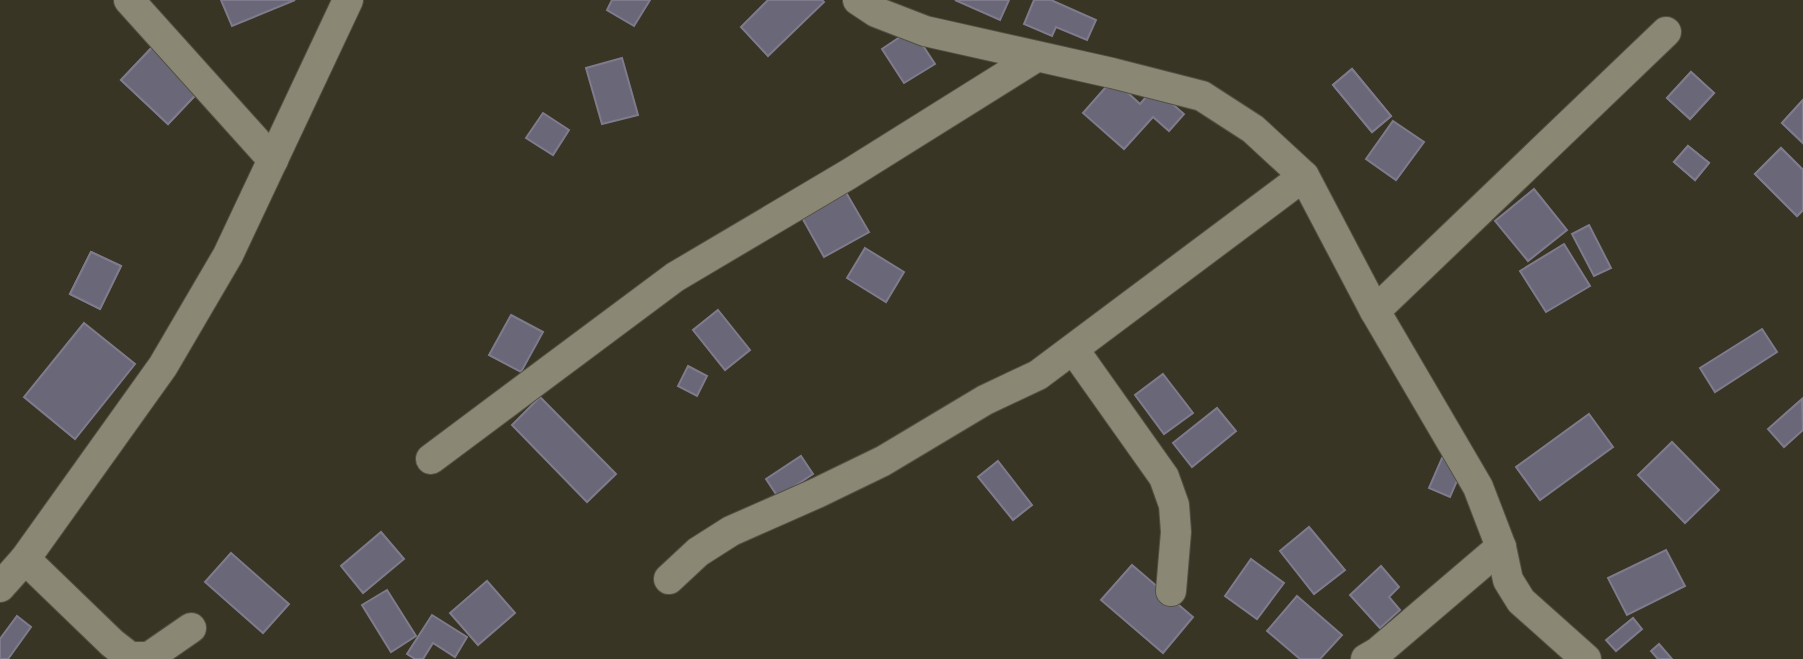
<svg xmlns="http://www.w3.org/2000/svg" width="1803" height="659" font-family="'Space Grotesk',sans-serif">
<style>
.building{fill:#6a6778;stroke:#7f7b8d;stroke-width:2}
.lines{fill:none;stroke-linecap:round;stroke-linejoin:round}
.street-casing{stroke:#545144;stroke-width:32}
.street{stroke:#8b8775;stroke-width:30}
</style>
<rect width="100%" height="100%" fill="#383525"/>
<g class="building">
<polygon points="221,0 295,0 232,26"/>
<polygon points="612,0 650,0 634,26 607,10"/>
<polygon points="768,0 822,0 824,2 768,56 741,27"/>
<polygon points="955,0 1009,0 1000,20"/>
<polygon points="1034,0 1051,0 1096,20 1087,40 1056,27 1052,36 1024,24"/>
<polygon points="912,29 935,64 904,83 882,49"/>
<polygon points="159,40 206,84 168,124 121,80"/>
<polygon points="159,40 206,84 168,124 121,80"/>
<polygon points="622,58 638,115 602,124 586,68"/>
<polygon points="1352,69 1391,116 1372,132 1333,85"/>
<polygon points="1352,69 1391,116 1372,132 1333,85"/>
<polygon points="1691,72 1714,93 1690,119 1667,98"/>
<polygon points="1691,72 1714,93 1690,119 1667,98"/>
<polygon points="1113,79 1140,104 1154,88 1184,114 1169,131 1153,117 1124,149 1083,113"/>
<polygon points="1803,100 1803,143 1782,123"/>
<polygon points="1803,100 1803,143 1782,123"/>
<polygon points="543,113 569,130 553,155 526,138"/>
<polygon points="1393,121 1424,142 1396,180 1366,159"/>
<polygon points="1688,146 1709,163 1695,180 1674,162"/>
<polygon points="1688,146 1709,163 1695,180 1674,162"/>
<polygon points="1781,148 1803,170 1803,210 1797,216 1755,174"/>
<polygon points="1781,148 1803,170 1803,210 1797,216 1755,174"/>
<polygon points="844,189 869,232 824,257 800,214"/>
<polygon points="1534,189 1567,230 1528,261 1495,221"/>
<polygon points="1589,225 1611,268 1594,276 1572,234"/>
<polygon points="1564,244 1590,286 1546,312 1520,271"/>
<polygon points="865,248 904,272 886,302 847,278"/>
<polygon points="91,252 121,266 100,309 70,294"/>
<polygon points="91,252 121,266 100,309 70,294"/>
<polygon points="718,310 750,350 725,370 693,330"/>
<polygon points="511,315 543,332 521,372 489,355"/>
<polygon points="84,323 135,364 75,439 24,397"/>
<polygon points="1762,329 1777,352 1715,392 1700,368"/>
<polygon points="688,366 707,376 697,396 678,386"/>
<polygon points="1163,374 1193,413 1164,434 1135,395"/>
<polygon points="540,397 616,474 587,502 512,425"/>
<polygon points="1802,399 1803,430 1784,447 1768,429"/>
<polygon points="1217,408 1236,431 1192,467 1173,443"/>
<polygon points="1589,414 1613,447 1540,500 1516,467"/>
<polygon points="1672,442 1719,490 1685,523 1638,475"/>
<polygon points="801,456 813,474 778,497 766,479"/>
<polygon points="1442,458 1463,467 1450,497 1429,488"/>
<polygon points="998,461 1032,505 1013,520 978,477"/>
<polygon points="1309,527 1345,570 1314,594 1280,551"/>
<polygon points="381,532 404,559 363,593 341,566"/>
<polygon points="1666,550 1685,586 1627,615 1608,578"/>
<polygon points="231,553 289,604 263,633 205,582"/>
<polygon points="1251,559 1284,583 1257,619 1225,596"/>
<polygon points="1132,565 1193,617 1163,653 1101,600"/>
<polygon points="1381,566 1399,587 1389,597 1400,610 1380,628 1350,595"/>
<polygon points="487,581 515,613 478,645 450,613"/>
<polygon points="387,590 416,636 391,652 362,605"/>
<polygon points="1297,596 1342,635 1320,659 1300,659 1267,631"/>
<polygon points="432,615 467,637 455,657 433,643 423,659 415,659 407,654"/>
<polygon points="17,616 31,627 8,659 0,659 0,639"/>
<polygon points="1633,618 1642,629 1616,651 1606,640"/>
<polygon points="1659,644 1672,659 1658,659 1651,651"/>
</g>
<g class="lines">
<g class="street-casing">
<g id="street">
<polyline points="129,0 273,160"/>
<polyline points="858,0 876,12 925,31 1112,73 1202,96 1253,129 1304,176 1375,311 1478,487 1501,547 1508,580 1521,601 1586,659"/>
<polyline points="1375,311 1666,32"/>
<polyline points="1074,350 1164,477 1174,505 1176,532 1171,591"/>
<polyline points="431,459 675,277 849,174 1036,57"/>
<polyline points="25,559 112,643 130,657 149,657 191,628"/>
<polyline points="669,579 698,552 731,531 817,493 883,461 985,400 1038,375 1304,176"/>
<polyline points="0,587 25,559 163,366 228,255 348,0"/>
<polyline points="1366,659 1378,652 1501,547"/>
</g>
</g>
<use href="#street" class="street"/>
</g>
</svg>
